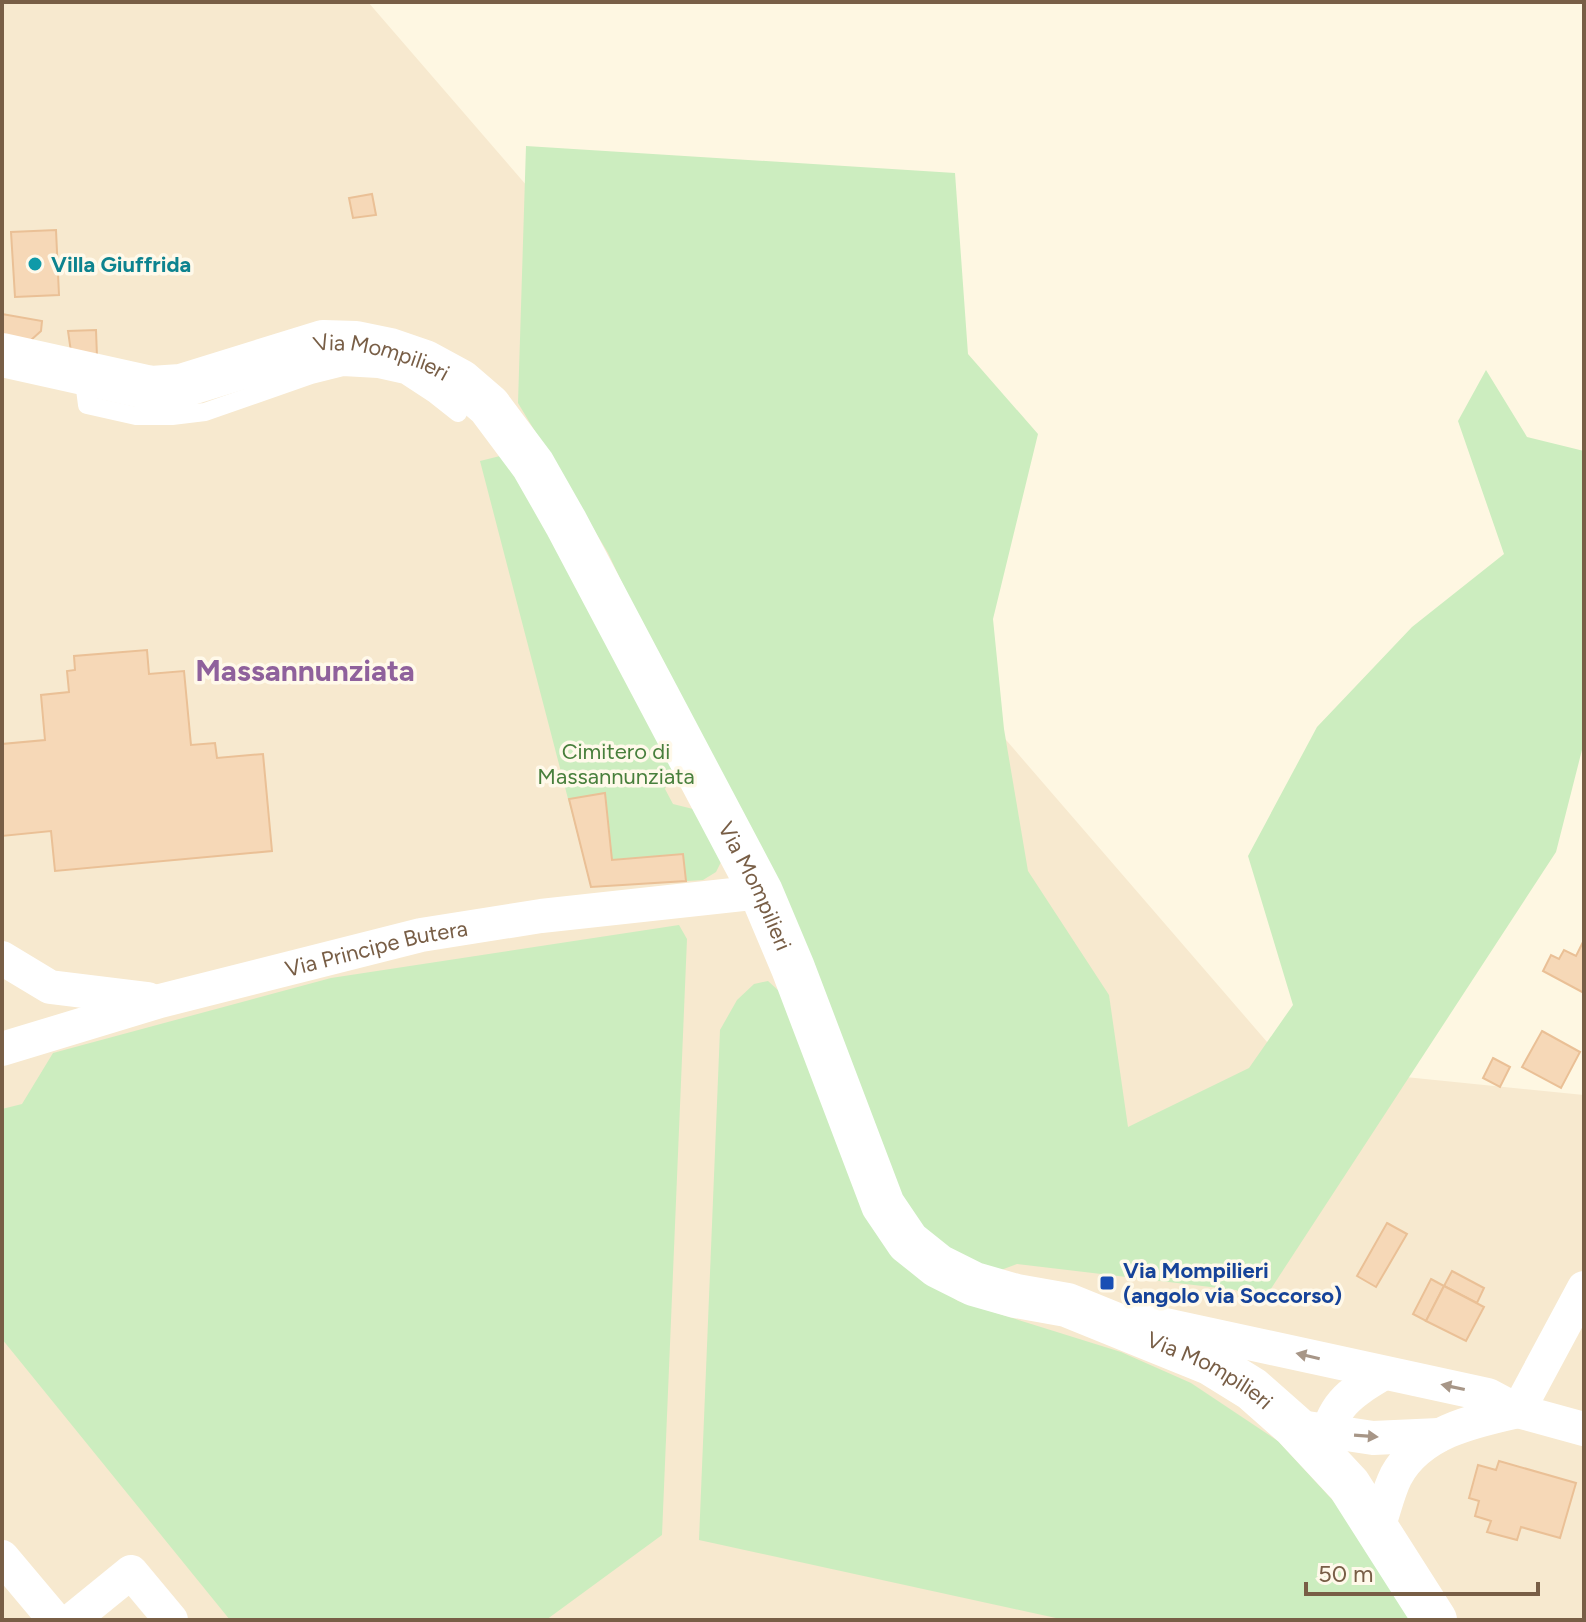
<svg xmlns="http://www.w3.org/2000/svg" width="1586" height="1622" font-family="Figtree,sans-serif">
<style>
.residential{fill:#f7e9cf}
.green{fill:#ccedbf}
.building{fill:#f6d8b7;stroke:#eac096;stroke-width:2}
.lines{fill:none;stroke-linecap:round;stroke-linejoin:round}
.lane{stroke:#fff;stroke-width:18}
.street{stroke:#fff;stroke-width:34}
.secondary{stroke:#fff;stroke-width:44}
.oneway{fill:#a79687}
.culture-dot{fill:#0f9aa8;stroke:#fff9ea;stroke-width:3}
.transit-dot{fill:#1a4fb4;stroke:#fff9ea;stroke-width:3}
.labels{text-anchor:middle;stroke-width:7;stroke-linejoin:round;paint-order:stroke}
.culture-label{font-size:22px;font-weight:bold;fill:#0d838f;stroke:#fff9ea;text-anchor:start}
.street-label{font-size:22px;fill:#785e46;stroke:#fff9ea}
.park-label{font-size:22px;fill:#487f3c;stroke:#fff9ea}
.transit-label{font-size:22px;font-weight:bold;fill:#164399;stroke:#fff9ea;text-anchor:start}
.district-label{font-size:30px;font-weight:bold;fill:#8f619c;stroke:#fff9ea}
</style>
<rect width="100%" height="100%" fill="#fef7e2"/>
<polygon class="residential" points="2,2 368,2 1287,1065 1584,1095 1584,1620 2,1620"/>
<g class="green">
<polygon points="526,146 955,173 968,354 1038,434 993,619 1004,729 1028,871 1109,995 1128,1127 1249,1068 1293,1005 1248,856 1317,727 1412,627 1504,554 1458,421 1486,370 1527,437 1584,451 1584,742 1556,852 1261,1304 1236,1290 1017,1264 1001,1270 965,1260 939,1246 900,1199 810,981 608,553 518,403"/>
<polygon points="508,454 678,761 665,789 673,804 705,812 721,862 716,872 703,880 591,887 480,461"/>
<polygon points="679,925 687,939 662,1535 546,1620 230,1620 2,1339 2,1109 22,1104 53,1053 331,978"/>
<polygon points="768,981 779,991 914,1271 958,1301 1121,1352 1191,1383 1278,1441 1338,1506 1414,1620 1065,1620 699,1540 720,1030 737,1000 754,984"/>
</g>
<g class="building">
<polygon points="372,194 376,215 353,218 349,198"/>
<polygon points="56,230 59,295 15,297 11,232"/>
<polygon points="2,314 42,321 41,331 30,341 2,336"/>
<polygon points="96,330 97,357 71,352 68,331"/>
<polygon points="147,650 149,674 184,671 191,745 215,743 217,758 263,754 272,851 55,871 51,831 2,836 2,744 45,740 41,695 69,692 67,671 75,670 74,656"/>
<polygon points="605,793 612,860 683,854 686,881 591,887 569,799"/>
<polygon points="1584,940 1584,993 1543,971 1551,955 1559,959 1564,950 1576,956"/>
<polygon points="1542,1031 1580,1052 1561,1088 1522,1067"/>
<polygon points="1493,1058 1510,1067 1500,1087 1483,1078"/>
<polygon points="1387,1223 1407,1234 1376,1287 1357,1276"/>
<polygon points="1452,1271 1484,1288 1477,1303 1444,1286"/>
<polygon points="1431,1279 1444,1286 1426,1321 1413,1314"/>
<polygon points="1444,1286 1484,1307 1466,1341 1426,1321"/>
<polygon points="1499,1461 1576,1483 1560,1538 1521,1527 1517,1540 1487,1532 1491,1521 1475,1516 1479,1501 1469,1498 1478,1465 1496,1470"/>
</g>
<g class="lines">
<polyline class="lane" points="83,373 87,405 136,416 172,416 205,412 311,375 343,367 378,369 405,375 434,394 458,413"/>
<g class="street">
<polyline points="2,958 50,987 148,999"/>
<path id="s1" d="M2,1049l158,-48 261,-66 120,-19 220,-24"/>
<polyline points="1138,1319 1488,1395 1518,1411 1584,1429"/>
<polyline points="1518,1411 1584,1288"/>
<polyline points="1294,1426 1373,1438 1439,1435"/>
<path d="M1323,1450c9,-45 24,-55 61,-77"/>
<path d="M1378,1528c6,-17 10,-36 18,-52 24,-44 77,-55 122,-65"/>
<polyline points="2,1557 55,1620"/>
<polyline points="72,1620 131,1572 171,1620"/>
</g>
<path class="secondary" id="s2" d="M2,355l149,33 30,-2 142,-44 33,1 34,7 35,12 35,19 29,25 44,59 33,58 195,369 32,76 90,237 25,37 30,24 36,18 42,12 51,9 143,58 42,26 42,37 55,59 86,135"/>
</g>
<defs><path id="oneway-solid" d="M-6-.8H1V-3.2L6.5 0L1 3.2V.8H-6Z" transform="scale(2)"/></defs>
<g class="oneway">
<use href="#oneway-solid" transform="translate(1308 1356) rotate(-167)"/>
<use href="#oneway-solid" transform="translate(1453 1387) rotate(-168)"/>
<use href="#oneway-solid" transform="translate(1366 1436) rotate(4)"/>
</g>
<circle class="culture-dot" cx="35" cy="264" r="8"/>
<rect class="transit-dot" x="1099" y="1275" width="16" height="16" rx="4"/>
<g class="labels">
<g class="culture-label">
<text x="51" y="272">Villa Giuffrida</text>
</g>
<g class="street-label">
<text dy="8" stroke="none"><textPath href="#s2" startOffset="392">Via Mompilieri</textPath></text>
<text dy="8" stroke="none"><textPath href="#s2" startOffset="1064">Via Mompilieri</textPath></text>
<text dy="8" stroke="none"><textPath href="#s1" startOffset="388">Via Principe Butera</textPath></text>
<text dy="8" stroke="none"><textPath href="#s2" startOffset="1784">Via Mompilieri</textPath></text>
</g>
<g class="park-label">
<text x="616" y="759">Cimitero di<tspan x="616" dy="25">Massannunziata</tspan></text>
</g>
<g class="transit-label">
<text x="1123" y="1278">Via Mompilieri<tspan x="1123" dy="25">(angolo via Soccorso)</tspan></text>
</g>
<g class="district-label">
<text x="305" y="681">Massannunziata</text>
</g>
</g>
<rect width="1586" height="1622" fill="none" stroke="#785e46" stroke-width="8"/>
<path d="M1306 1582v12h232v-12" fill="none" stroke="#785e46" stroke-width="4"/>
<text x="1318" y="1582" font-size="24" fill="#785e46" stroke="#fff9ea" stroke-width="6" paint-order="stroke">50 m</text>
</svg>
